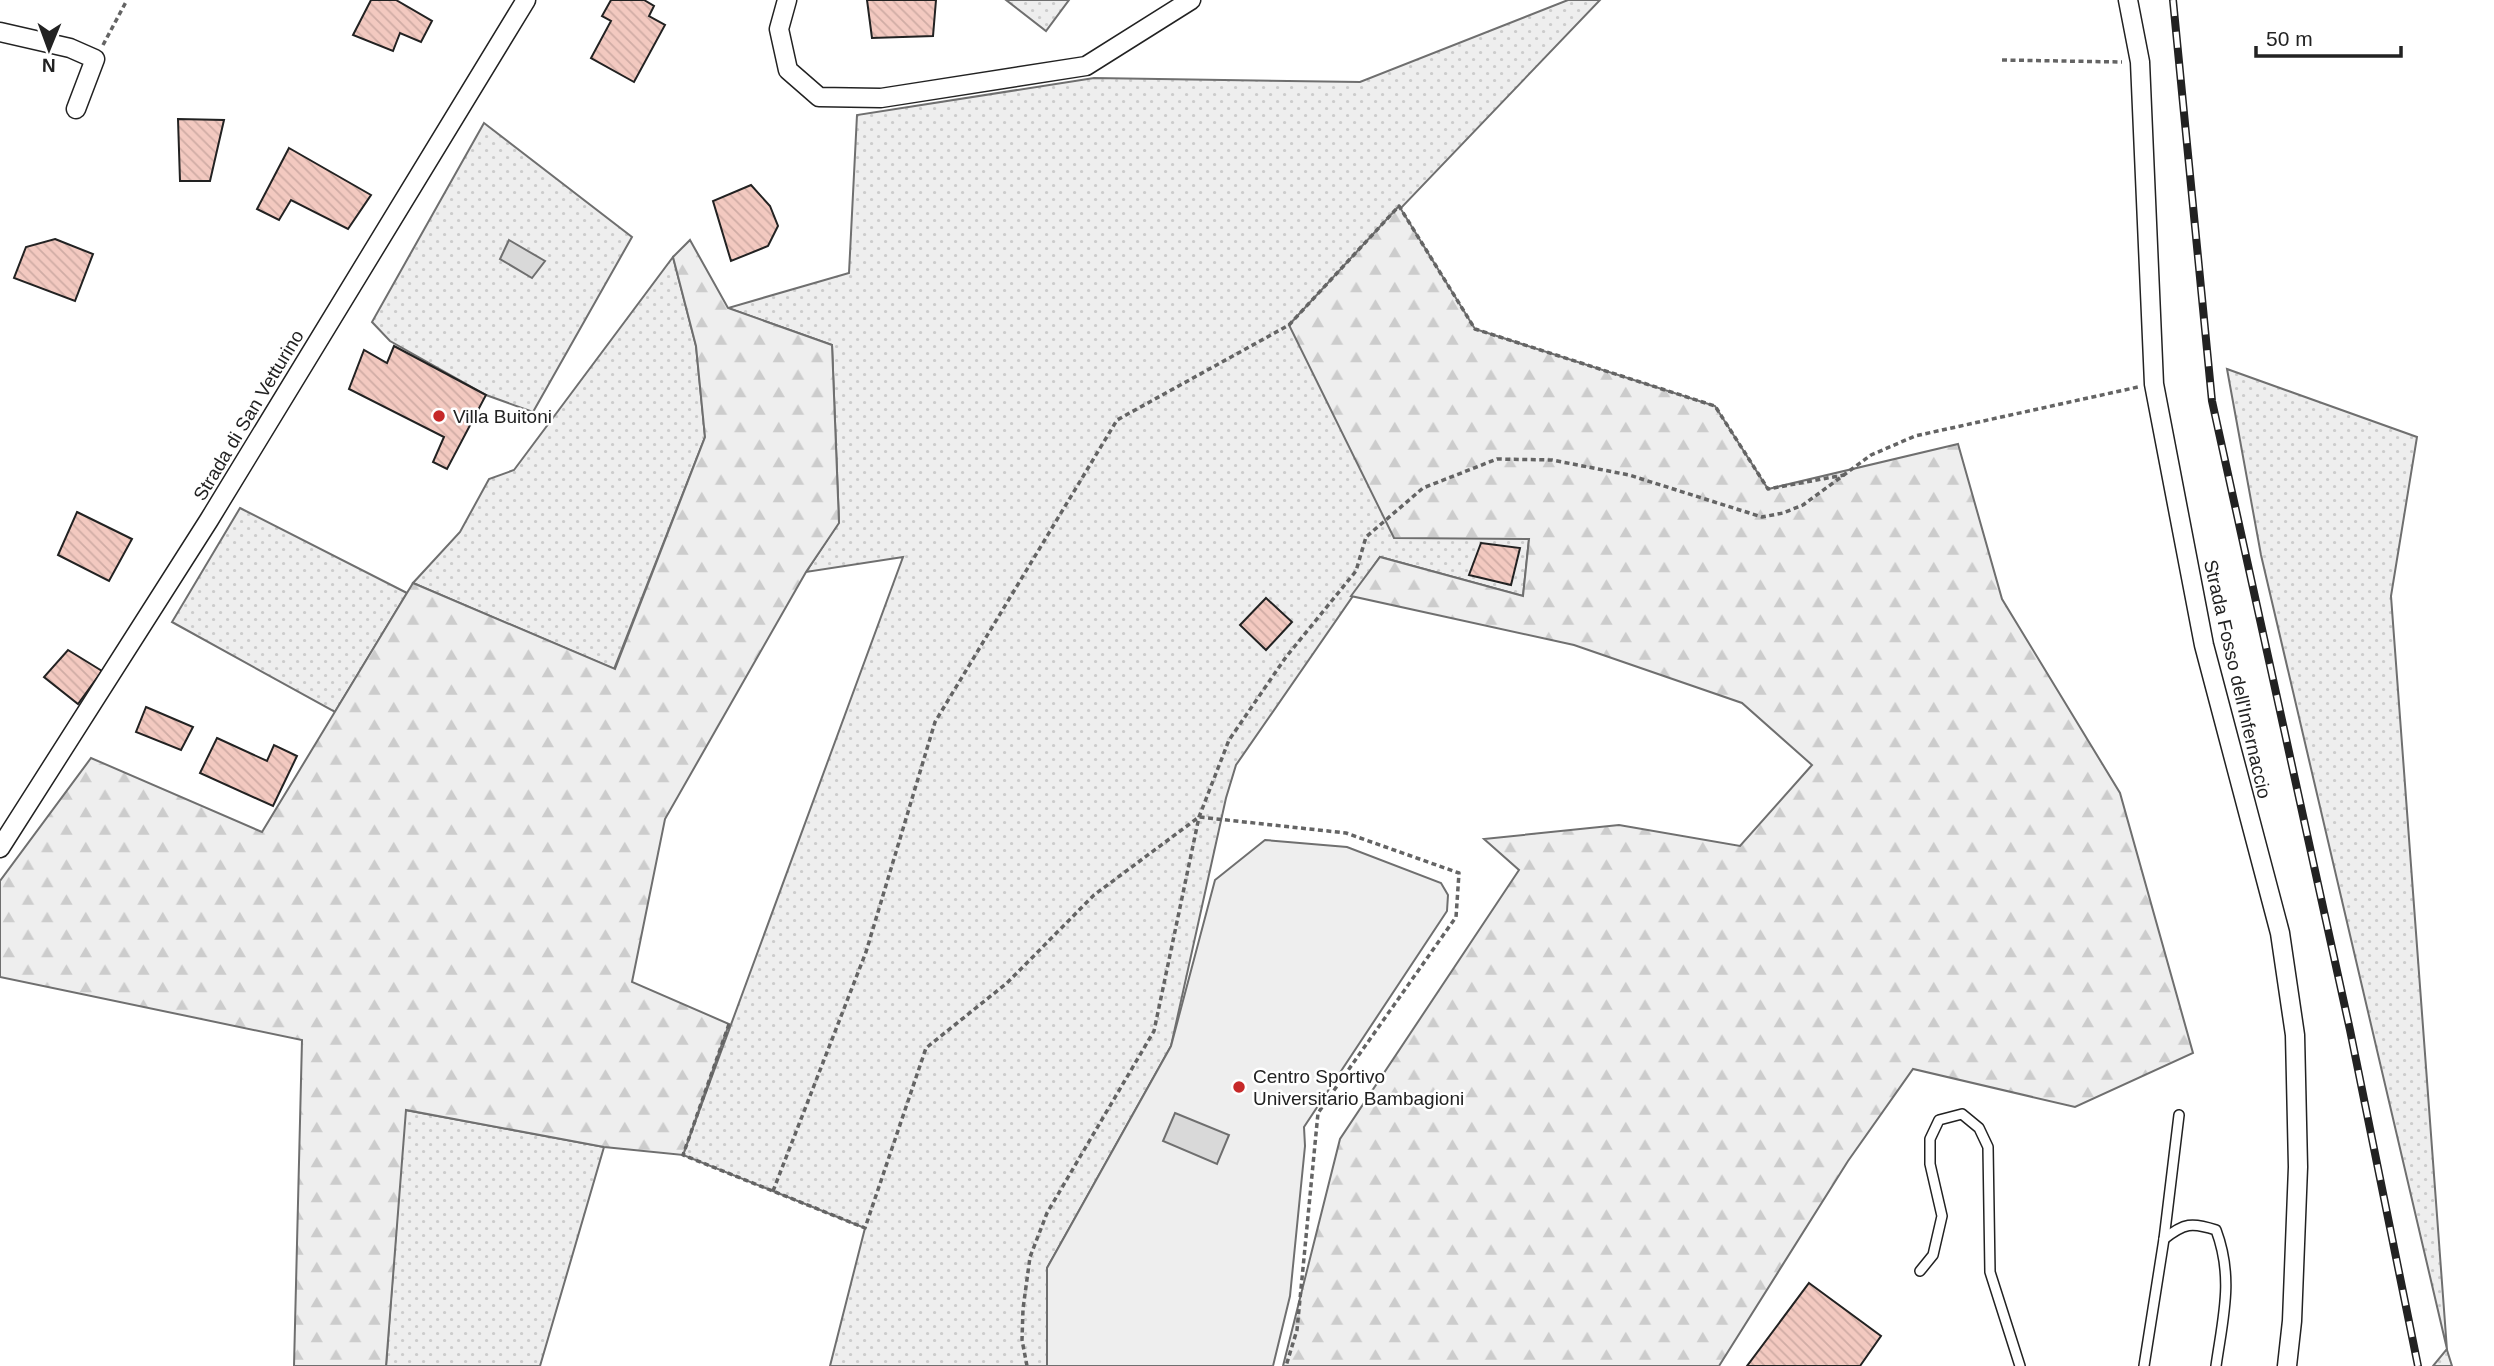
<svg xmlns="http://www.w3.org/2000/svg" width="2494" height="1366" font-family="Arial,sans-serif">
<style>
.grass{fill:url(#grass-dots);stroke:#6f6f6f;stroke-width:2}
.forest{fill:url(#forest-firs);stroke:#6f6f6f;stroke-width:2}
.park{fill:#eee;stroke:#6f6f6f;stroke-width:2}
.water{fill:#d9d9d9;stroke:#6f6f6f;stroke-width:2}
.building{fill:url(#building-back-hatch);stroke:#222;stroke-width:2}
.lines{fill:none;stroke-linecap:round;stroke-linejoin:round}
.service-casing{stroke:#222;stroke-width:12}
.minor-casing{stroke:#222;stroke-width:21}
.path{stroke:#646464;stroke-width:3.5;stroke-dasharray:5 3.5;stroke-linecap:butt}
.service{stroke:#fff;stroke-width:9}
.minor{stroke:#fff;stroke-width:18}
.rail-casing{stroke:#222;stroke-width:8}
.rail{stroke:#fff;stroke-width:5;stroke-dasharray:16;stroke-linecap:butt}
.poi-dot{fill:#c62828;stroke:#fff;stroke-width:2.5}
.labels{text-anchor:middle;stroke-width:5;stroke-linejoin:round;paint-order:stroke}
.street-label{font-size:19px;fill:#222;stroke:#fff}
.poi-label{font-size:19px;fill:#222;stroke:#fff;text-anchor:start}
</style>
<defs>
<pattern id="grass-dots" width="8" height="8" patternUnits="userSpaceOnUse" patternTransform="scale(1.75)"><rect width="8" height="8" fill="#eee"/><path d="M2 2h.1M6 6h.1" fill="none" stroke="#ccc" stroke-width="1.8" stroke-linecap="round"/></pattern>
<pattern id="forest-firs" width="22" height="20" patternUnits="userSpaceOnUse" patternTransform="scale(1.75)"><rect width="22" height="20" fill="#eee"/><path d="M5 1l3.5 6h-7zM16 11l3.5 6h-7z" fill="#ccc"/></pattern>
<pattern id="building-back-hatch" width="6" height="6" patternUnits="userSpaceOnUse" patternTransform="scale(1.75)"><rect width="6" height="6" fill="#f3c9c0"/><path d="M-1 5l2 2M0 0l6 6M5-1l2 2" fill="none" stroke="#d0aca5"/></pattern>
</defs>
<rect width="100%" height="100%" fill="#fff"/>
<g class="grass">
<polygon points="1006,0 1069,0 1046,31"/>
<polygon points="1568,0 1600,0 1289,325 1529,539 1523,596 1380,557 1236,765 1226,798 1171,1046 1047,1268 1047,1366 830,1366 865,1228 683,1155 903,557 806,572 839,522 832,345 728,308 849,273 857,115 1094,78 1360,82"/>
<polygon points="484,123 632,237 533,412 486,395 390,341 372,322"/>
<polygon points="673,257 696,346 705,437 614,669 413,583 460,532 489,479 514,470"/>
<polygon points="2227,369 2417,437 2391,596 2447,1350 2452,1366 2433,1366 2447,1349 2261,555"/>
<polygon points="240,508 407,593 335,712 172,622"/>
<polygon points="405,1110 604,1147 540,1366 386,1366"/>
</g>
<g class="forest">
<polygon points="1399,206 1475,329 1715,406 1768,489 1958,444 2002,599 2120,793 2193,1053 2075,1107 1913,1069 1848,1161 1719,1366 1283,1366 1340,1139 1519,870 1484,839 1619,825 1740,846 1812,765 1742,703 1574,645 1351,596 1380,557 1523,596 1529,539 1394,538 1289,325"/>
<polygon points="690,240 728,308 832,345 839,523 806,572 665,819 632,982 729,1024 683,1155 604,1147 406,1110 386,1366 294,1366 302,1040 0,977 0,881 91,758 262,832 413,583 615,669 705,437 696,346 673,257"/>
</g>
<polygon class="park" points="1265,840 1347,847 1441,883 1448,895 1447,911 1304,1127 1305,1146 1290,1296 1273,1366 1047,1366 1047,1268 1171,1046 1215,880"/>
<g class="water">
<polygon points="509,240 545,261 532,278 500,259"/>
<polygon points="1175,1113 1229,1135 1217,1164 1163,1141"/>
</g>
<g class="building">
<polygon points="371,0 396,0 432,21 421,42 400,33 393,51 353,35"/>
<polygon points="611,0 644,0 654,6 649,16 665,25 634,82 591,58 611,21 602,16"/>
<polygon points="867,0 936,0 933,36 872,38"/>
<polygon points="178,119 224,120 210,181 180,181"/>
<polygon points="289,148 371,195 348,229 291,200 279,220 257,209"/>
<polygon points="751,185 770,206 778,226 768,246 731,261 713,201"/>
<polygon points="55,239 93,254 75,301 14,278 26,247"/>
<polygon points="394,346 486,395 447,469 433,462 444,437 349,389 364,350 387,363"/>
<polygon points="77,512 132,539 109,581 58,555"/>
<polygon points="1481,543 1520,548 1511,585 1469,575"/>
<polygon points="1266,598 1292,622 1266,650 1240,625"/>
<polygon points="68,650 102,671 78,704 44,677"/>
<polygon points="146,707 193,727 181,750 136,732"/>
<polygon points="217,738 267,761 274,745 297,756 273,806 200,773"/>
<polygon points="1809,1283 1881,1336 1860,1366 1747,1366"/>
</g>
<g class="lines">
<g class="service-casing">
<g id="service">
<path d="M2164,1239c20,-16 28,-17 52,-9 18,48 7,87 0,136"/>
<polyline points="1920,1271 1933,1255 1942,1216 1930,1164 1930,1139 1939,1120 1962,1114 1979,1128 1988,1147 1990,1272 2020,1366"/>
<polyline points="2144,1366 2164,1239 2179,1115"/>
</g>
</g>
<g class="minor-casing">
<g id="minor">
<polyline points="787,0 779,29 788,70 819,97 881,98 1086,66 1191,0"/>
<polyline points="2128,0 2140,62 2154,384 2204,645 2280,933 2295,1035 2298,1167 2292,1321 2287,1366"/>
<polyline points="0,32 70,48 95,59 76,109"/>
<polyline points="0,848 209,520 526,0"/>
</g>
</g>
<g class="path">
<polyline points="103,45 127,0"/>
<polyline points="2002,60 2122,62"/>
<polyline points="729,1024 683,1155 865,1228 926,1048 1007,983 1094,895 1199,817 1346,833 1459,873 1456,917 1318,1113 1297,1330 1286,1366"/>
<polyline points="773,1191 866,952 935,722 1117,420 1289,325 1399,206 1475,329 1715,406 1768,489 1844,475"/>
<polyline points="1027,1366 1022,1340 1023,1309 1030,1257 1047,1213 1154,1031 1199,817 1229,740 1286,657 1356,571 1366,537 1423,488 1497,459 1552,460 1629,475 1762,517 1783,513 1803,505 1871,455 1915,436 2138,387"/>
</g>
<use href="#service" class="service"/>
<use href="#minor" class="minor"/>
<g class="rail-casing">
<polyline id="rail" points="2173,0 2212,401 2350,1030 2418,1366"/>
</g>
<use href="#rail" class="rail"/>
</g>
<g class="poi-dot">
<circle cx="439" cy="416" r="7"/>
<circle cx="1239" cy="1087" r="7"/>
</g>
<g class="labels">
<g class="street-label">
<text transform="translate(248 415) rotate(-59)" y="7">Strada di San Vetturino</text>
<text transform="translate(2238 679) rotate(77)" y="7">Strada Fosso dell'Infernaccio</text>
</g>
<g class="poi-label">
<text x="453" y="423">Villa Buitoni</text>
<text x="1253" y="1083">Centro Sportivo<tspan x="1253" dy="22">Universitario Bambagioni</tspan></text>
</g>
</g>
<g transform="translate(49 49) rotate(181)" stroke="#ffffff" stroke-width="5" paint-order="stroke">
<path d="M0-5L12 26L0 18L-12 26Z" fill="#222222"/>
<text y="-10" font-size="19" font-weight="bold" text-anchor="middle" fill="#222222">N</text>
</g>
<path d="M2256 46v10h145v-10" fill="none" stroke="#222222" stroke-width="3.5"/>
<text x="2266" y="46" font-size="21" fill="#222222" stroke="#ffffff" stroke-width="5" paint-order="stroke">50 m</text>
</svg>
